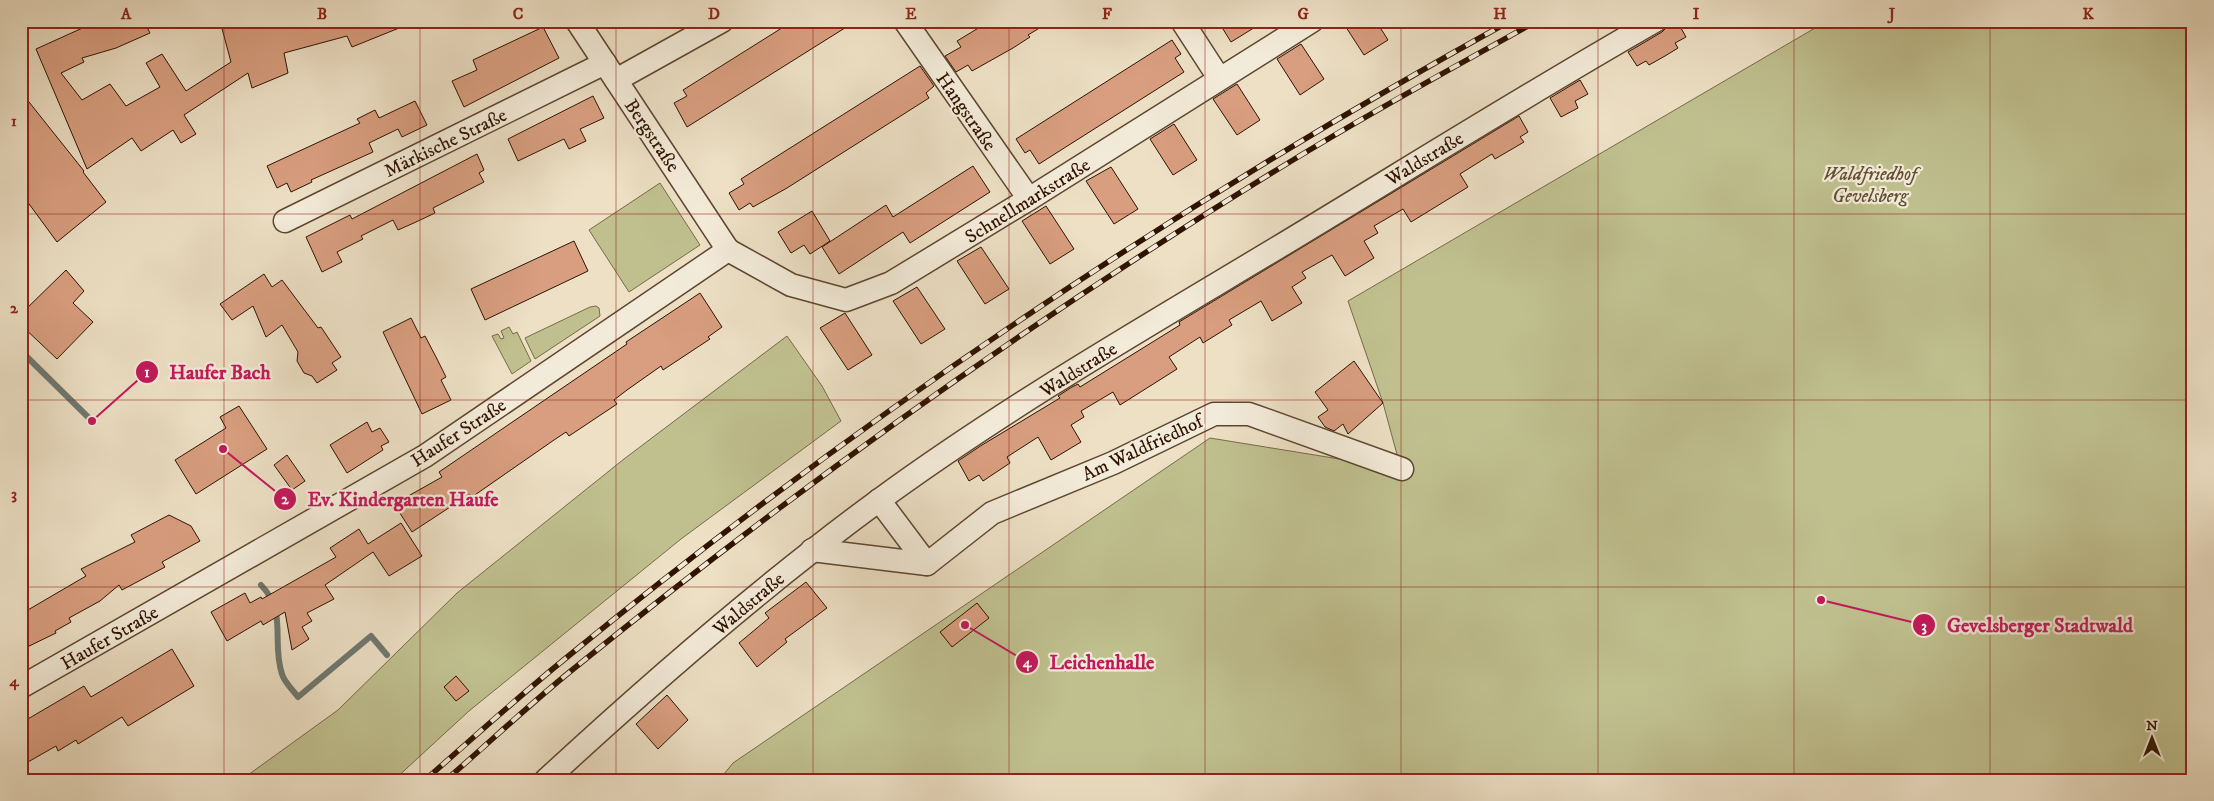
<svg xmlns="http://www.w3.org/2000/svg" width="2214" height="801" font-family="'IM FELL DW Pica',serif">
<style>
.green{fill:#c0c08f;stroke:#786a48}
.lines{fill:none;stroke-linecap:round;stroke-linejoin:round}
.stream{stroke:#6f7870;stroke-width:6}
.building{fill:#d89e7f;stroke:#2f1300}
.minor-casing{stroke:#5e4631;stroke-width:25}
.minor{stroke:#f3ebd9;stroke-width:22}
.rail-casing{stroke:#2f1300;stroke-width:5.5}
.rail{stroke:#f3ebd9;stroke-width:4;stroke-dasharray:11;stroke-linecap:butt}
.grid{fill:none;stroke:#8f2418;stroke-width:1;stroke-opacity:0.55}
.labels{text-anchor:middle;stroke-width:4.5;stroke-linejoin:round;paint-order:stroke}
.street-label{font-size:19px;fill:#2f1300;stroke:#f3ebd9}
.park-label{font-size:19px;font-style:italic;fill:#625032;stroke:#f3ebd9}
.leader{fill:none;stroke:#c2185b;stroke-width:2}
.callout-dot{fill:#c2185b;stroke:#f3ebd9;stroke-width:2}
.mark-label{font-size:15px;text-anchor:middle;font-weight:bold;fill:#fff}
.callout-label{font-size:20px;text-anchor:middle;font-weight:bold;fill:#c2185b;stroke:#f3ebd9;stroke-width:4.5;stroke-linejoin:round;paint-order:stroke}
.neatline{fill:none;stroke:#8f2418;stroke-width:2}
.grid-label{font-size:16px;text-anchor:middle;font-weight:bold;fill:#8f2418}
</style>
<rect width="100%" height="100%" fill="#ede0c5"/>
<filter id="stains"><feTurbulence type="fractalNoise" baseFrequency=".004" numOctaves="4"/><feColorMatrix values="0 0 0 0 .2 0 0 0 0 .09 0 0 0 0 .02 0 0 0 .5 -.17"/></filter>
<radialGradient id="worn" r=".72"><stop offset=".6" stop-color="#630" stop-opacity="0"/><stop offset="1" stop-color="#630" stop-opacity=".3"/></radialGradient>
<g class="green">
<polygon points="1827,21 2193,21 2193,780 719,780 733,763 1210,438 1401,469 1383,403 1348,301"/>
<polygon points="660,183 700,245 629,292 589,230"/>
<polygon points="596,306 599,308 600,316 535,359 525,338 590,307"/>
<polygon points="509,327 513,334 517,332 531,361 512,374 492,336 498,334 501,339 504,338 501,331"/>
<polygon points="787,336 822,386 841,421 681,539 469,711 394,780 241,780 338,710 457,593 624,459"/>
</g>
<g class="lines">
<g class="stream">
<polyline points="21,351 92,421"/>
<path d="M261,585c27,28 10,56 21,89 2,8 11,16 16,23l73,-61 16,19"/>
</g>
</g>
<g class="building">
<polygon points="98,21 144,21 150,33 116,48 82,58 84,62 61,73 82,100 110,84 126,106 160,87 146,63 162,54 186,91 231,62 220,21 414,22 352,47 347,36 284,53 288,73 252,88 248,73 184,115 196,134 181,143 173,130 141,151 132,138 87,169 36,49"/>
<polygon points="793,21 856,21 687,127 674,103 687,96 683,90"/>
<polygon points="990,21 1051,21 1028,35 1030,37 1013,48 972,71 968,65 956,72 945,56 961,47 957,41"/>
<polygon points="1218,21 1265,21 1231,42"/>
<polygon points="1342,21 1376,21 1388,40 1364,55"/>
<polygon points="1668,21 1677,21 1686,37 1675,43 1678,48 1665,56 1649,65 1646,61 1637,66 1628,52 1662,32 1667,27"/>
<polygon points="543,27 559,58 464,107 452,81 477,70 473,60"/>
<polygon points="1172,40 1181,54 1175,58 1184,72 1039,164 1030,150 1025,153 1016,139"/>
<polygon points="1301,44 1324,79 1300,95 1277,59"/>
<polygon points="920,66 934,86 926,93 929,98 787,188 753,207 750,203 739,210 729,193 744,184 741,179"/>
<polygon points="1580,80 1588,94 1575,101 1578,108 1561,117 1550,98"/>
<polygon points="1237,84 1260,120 1237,135 1213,99"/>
<polygon points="21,92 84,171 83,172 106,202 57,242 21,193"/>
<polygon points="593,96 604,118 580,129 586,141 569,149 564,139 518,161 508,139"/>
<polygon points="415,101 427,125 402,137 398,129 369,143 373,152 311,180 312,182 291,192 287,183 277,188 267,166 360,123 357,119 375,110 379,118"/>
<polygon points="1519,116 1528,132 1520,137 1524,142 1495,159 1492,154 1460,174 1468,187 1411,222 1403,209 1374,226 1378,233 1364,241 1374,258 1345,276 1332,255 1302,272 1306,278 1292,287 1302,303 1272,321 1261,301 1229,320 1232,325 1203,343 1200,337 1169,357 1177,369 1120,405 1113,392 1081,411 1084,417 1071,425 1081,442 1051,460 1038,437 1007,457 1010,463 983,481 979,475 969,481 958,461 982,445 1060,398 1058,396 1072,387 1078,384 1080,387 1180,325 1179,322"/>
<polygon points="1174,124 1197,160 1173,175 1150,139"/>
<polygon points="477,154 484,170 479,173 484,182 433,208 435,213 416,222 398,230 393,220 361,236 363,239 337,252 342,262 322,272 306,237 350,215 352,219"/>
<polygon points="973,166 990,192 910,243 903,232 839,274 822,247 886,205 893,217"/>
<polygon points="1111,167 1138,209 1114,224 1086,181"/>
<polygon points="1046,206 1074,249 1050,264 1022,221"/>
<polygon points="812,211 830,241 810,254 804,245 791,253 778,232"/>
<polygon points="574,241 588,271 485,320 471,289"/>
<polygon points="981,247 1009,289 985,304 957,261"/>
<polygon points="66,270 84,291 73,303 93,322 57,359 21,325 21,314"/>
<polygon points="264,274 272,287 282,280 318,328 321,327 341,357 332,363 337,370 317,383 312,376 304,373 297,361 298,352 282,325 266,337 253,306 232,320 220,304"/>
<polygon points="917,287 945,329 921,344 893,301"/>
<polygon points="700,293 722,327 708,337 710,339 663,370 661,366 627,390 614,400 617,404 569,436 566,432 554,440 472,497 470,494 412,532 394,504 442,477 439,472 627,344 626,342"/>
<polygon points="845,313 872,355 848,370 820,328"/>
<polygon points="411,318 421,338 425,336 436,357 446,377 441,380 451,400 422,414 383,332"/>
<polygon points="1354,361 1383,403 1348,434 1343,424 1334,431 1325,427 1318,417 1328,410 1315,392"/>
<polygon points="239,406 267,449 196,494 175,460 226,428 220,417"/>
<polygon points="367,422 372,432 380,428 389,442 381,446 383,450 347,473 330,445"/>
<polygon points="287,455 305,481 292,490 274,465"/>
<polygon points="169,515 191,526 200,541 162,562 165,567 122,590 119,585 100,601 69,618 71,622 55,631 56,633 21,650 21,614 86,576 81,569 135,542 131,535"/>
<polygon points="401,523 422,556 389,576 373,552 325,585 334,599 307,613 312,621 302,627 309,639 292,650 285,612 263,625 261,621 227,641 211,612 245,593 250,603 261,597 262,599 336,557 330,548 359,529 368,544"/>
<polygon points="806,582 827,608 785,639 787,642 757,667 739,643 769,618 765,613"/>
<polygon points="977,603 989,618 952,647 940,632"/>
<polygon points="172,649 194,686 128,726 122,717 78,744 76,740 58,751 56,746 21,766 21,723 84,686 91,697"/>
<polygon points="456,676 469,691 456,701 444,687"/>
<polygon points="667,695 688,720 658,749 636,724"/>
</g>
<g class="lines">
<g class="minor-casing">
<g id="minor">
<polyline points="577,21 728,250"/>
<polyline points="905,21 1029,199"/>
<polyline points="1182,21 1219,78"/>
<polyline points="616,80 722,21"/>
<polyline points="285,221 605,63"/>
<polyline points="728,250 791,285 846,300 891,283 1029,199 1312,21"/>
<polyline points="879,500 927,564"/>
<polyline points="812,550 927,564 992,513 1113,463 1214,414 1249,414 1402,469"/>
<polyline points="21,687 425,456 728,250"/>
<path d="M546,780c106,-98 215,-193 332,-279 127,-93 264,-172 399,-253 126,-76 250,-154 378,-227"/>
</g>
</g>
<use href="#minor" class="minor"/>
<g class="rail-casing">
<g id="rail">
<path d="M425,780c47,-41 93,-83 141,-122 294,-241 612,-454 944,-637"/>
<path d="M446,780c44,-38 86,-78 131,-114 227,-184 466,-354 716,-506 80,-49 163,-94 244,-139"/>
</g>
</g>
<use href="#rail" class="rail"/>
</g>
<path class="grid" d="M224,21v759M420,21v759M616,21v759M813,21v759M1009,21v759M1205,21v759M1401,21v759M1598,21v759M1794,21v759M1990,21v759M21,214h2172M21,400h2172M21,587h2172"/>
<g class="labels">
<g class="street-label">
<text transform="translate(967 111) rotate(55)" y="7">Hangstraße</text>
<text transform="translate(653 135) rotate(56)" y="7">Bergstraße</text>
<text transform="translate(445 142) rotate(-26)" y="7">Märkische Straße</text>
<text transform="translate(1424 158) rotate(-31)" y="7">Waldstraße</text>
<text transform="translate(1027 200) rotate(-32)" y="7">Schnellmarkstraße</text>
<text transform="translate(1078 369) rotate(-32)" y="7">Waldstraße</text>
<text transform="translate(458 432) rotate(-33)" y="7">Haufer Straße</text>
<text transform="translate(1142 447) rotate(-25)" y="7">Am Waldfriedhof</text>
<text transform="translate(748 603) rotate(-40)" y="7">Waldstraße</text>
<text transform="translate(109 637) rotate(-30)" y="7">Haufer Straße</text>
</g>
<g class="park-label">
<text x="1870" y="180">Waldfriedhof<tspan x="1870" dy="22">Gevelsberg</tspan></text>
</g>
</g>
<path class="leader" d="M92 421L147 372M223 449L285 499M1821 600L1924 625M965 625L1027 662"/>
<g class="callout-dot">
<circle cx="92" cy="421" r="5"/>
<circle cx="223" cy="449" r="5"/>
<circle cx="1821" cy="600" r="5"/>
<circle cx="965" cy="625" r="5"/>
<circle cx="147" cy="372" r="12"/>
<circle cx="285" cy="499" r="12"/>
<circle cx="1924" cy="625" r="12"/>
<circle cx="1027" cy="662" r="12"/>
</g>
<g class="mark-label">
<text x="147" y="377">1</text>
<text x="285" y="504">2</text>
<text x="1924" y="631">3</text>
<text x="1027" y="667">4</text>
</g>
<g class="callout-label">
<text x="220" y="379">Haufer Bach</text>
<text x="403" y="506">Ev. Kindergarten Haufe</text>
<text x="2040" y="632">Gevelsberger Stadtwald</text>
<text x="1102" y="669">Leichenhalle</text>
</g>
<rect width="2214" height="801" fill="none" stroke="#ede0c5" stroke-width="55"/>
<g transform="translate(2152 738)" stroke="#f3ebd9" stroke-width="4" paint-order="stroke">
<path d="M0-4L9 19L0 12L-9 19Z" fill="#2f1300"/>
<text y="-8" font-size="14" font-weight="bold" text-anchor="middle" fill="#2f1300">N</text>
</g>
<rect x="28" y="28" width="2158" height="746" class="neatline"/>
<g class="grid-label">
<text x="126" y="19">A</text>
<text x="322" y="19">B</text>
<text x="518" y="19">C</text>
<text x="714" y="19">D</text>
<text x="911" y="19">E</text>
<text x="1107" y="19">F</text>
<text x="1303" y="19">G</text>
<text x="1500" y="19">H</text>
<text x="1696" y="19">I</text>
<text x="1892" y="19">J</text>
<text x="2088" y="19">K</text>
<text x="14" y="126">1</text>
<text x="14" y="313">2</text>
<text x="14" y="499">3</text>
<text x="14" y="686">4</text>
</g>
<rect width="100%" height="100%" filter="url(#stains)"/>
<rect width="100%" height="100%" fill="url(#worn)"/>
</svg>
